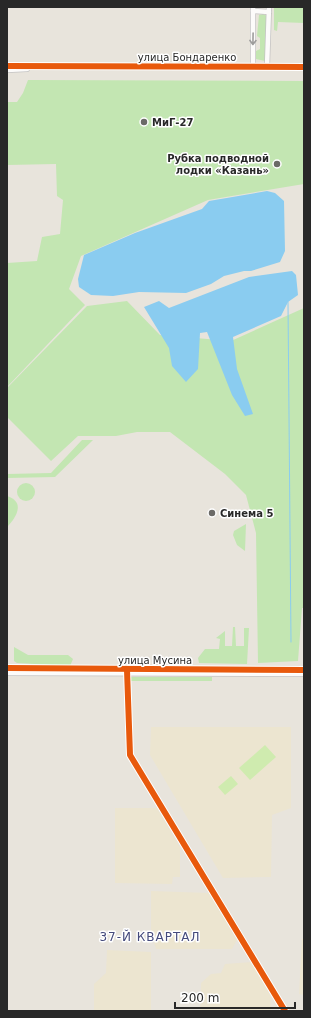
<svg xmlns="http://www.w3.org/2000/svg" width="311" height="1018" font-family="'DejaVu Sans',sans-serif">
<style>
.education{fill:#ece5d0}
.green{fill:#c3e6b2}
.pitch{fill:#cfebaf}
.water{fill:#8accf0}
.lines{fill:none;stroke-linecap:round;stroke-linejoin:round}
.stream{stroke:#8accf0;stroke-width:1}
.minor-casing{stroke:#c4c3c3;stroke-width:6}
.minor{stroke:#fcfbfa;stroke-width:4.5}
.cycleway-casing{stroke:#fff;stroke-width:8}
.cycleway{stroke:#e8590c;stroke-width:6}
.oneway{stroke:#9d9c9c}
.poi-dot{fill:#6b6a67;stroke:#fff;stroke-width:1.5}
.labels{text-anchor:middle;stroke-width:3;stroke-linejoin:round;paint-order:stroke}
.street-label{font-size:10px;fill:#282828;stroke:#fff}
.poi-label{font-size:10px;font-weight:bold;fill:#282828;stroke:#fff;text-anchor:start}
.quarter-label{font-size:12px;letter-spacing:1px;fill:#454a7c;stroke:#fff}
</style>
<rect width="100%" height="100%" fill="#e8e4dc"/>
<g class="education">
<polygon points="151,727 291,727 291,808 272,815 271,877 223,878 150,755"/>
<polygon points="115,808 157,808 180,847 180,877 173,877 172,884 115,883"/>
<polygon points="151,891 209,893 237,940 232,949 156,949 151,933"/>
<polygon points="302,939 304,939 304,995 299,994"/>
<polygon points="107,950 151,952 151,1011 94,1011 94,984 106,973"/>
<polygon points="252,962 270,995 271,1011 200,1011 201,983 211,974 221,973 225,964"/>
</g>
<g class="green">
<polygon points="274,7 304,7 304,23 278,22 277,31 274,30"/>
<polygon points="263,14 267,16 265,61 256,59 256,51 260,49 260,38 257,36 259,15"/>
<polygon points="28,80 304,81 304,184 208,200 81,256 69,289 85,305 7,387 7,263 37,261 42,237 60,234 63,200 57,196 56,164 7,165 7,102 17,102 23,93"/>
<polygon points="127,301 160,335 231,341 304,308 304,608 302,608 298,661 258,663 256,533 246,495 225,474 170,432 137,432 116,436 78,436 51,461 7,417 7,388 87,306"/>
<polygon points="82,440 93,440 55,477 7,478 7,474 51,473"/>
<circle cx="26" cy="492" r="9"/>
<path d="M7,496c19,6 9,22 0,31z"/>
<polygon points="246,524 245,551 237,545 233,535 234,531"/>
<polygon points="233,627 235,627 236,646 244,646 244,628 249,628 247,664 199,663 198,658 205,649 219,649 220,639 216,638 225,631 225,646 232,646"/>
<polygon points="14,647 28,655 68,655 73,659 70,666 17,663 14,661"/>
<rect x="131" y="677" width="81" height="4"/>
</g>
<g class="pitch">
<polygon points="265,745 276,757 250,780 239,768"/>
<polygon points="231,776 238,784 225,795 218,787"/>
</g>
<g class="water">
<polygon points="267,191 275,193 284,201 285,251 280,262 251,271 244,271 224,276 211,284 186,293 139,292 113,296 91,295 79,287 78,279 84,255 135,233 202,209 209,201"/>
<polygon points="292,271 296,275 298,295 288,302 281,316 233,337 237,369 253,414 245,416 232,395 207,332 200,333 198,369 186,382 172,366 169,348 144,307 159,301 169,308 249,277"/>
</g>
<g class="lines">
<polyline class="stream" points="288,302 291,642"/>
<g class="minor-casing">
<g id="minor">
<polyline points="253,11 269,12"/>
<polyline points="7,66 304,67"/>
<polyline points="253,67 253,7"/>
<polyline points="267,67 269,7"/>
<polyline points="7,70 27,69"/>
<polyline points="7,668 304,670"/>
<polyline points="127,670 130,755 285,1011"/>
<polyline points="7,673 304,674"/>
</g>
</g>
<use href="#minor" class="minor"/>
<g class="cycleway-casing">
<g id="cycleway">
<polyline points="7,66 304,67"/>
<polyline points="7,668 304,670"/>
<polyline points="127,670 130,755 285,1011"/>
</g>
</g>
<use href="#cycleway" class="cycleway"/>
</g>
<defs><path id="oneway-shaft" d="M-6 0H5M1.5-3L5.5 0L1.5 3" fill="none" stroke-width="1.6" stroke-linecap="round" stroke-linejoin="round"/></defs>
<use class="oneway" href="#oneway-shaft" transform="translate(253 39) rotate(91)"/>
<g class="poi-dot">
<circle cx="144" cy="122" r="4"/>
<circle cx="277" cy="164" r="4"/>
<circle cx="212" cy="513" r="4"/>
</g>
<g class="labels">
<g class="street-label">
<text x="187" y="61">улица Бондаренко</text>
<text x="155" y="664">улица Мусина</text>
</g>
<g class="poi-label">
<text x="152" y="126">МиГ-27</text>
<text x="269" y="162" text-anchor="end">Рубка подводной<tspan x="269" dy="12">лодки «Казань»</tspan></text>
<text x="220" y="517">Синема 5</text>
</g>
<g class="quarter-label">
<text x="150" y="941">37-Й КВАРТАЛ</text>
</g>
</g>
<rect width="311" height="1018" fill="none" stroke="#282828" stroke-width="16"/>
<path d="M175 1002v6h120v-6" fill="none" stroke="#282828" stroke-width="2"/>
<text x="181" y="1002" font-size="12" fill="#282828" stroke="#ffffff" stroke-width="3" paint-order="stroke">200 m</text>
</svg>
